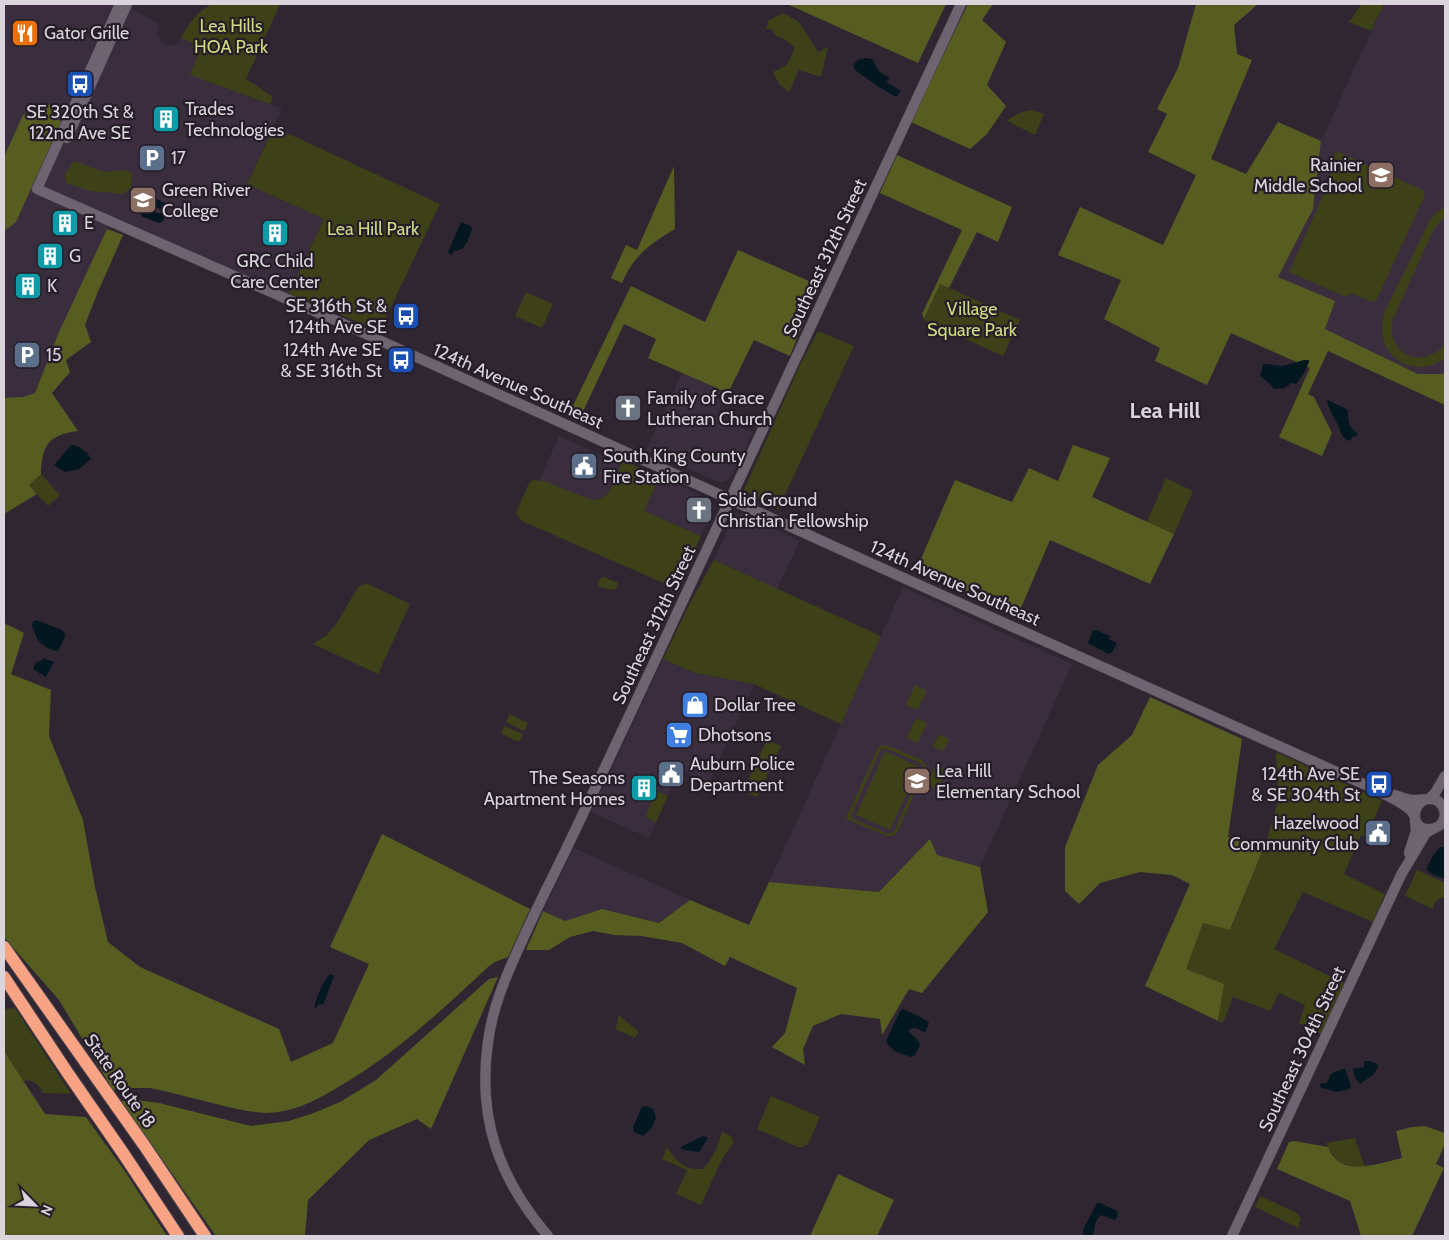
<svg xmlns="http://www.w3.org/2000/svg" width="1449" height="1240" font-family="Cabin,sans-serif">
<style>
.built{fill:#3a2d3e}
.green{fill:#3c4118;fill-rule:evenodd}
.forest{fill:#565d21}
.water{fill:#02171f}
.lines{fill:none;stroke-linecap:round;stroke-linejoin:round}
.secondary-casing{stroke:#4a424c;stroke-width:11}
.highway-casing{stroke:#4a424c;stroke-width:14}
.secondary{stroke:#6e6471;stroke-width:10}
.highway{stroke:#f9a385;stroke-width:12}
.labels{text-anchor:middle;stroke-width:4.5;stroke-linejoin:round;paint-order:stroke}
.park-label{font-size:18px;fill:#cfdb83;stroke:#251d28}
.poi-label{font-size:18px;fill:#dad5dc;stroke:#251d28;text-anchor:start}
.street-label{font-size:18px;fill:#dad5dc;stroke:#251d28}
.district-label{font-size:22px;font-weight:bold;fill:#dad5dc;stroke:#251d28}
</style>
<rect width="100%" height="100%" fill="#2f2632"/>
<g class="built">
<polygon points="4,4 124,4 159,24 157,34 161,42 165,45 174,45 179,42 181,38 203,47 191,75 282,109 247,184 324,219 289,294 113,216 59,332 35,393 23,397 4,398"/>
<polygon points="1384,4 1445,4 1445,374 1418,374 1325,329 1278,277 1313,209 1321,141"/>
<polygon points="682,373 727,393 716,416 753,433 736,468 729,479 724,482 719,482 646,451"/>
<polygon points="559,436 627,467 607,512 539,481"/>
<polygon points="660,476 710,500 713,503 714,509 701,536 644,511"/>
<polygon points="739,514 745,515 800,541 777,589 714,560 733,518"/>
<polygon points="903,587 1072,664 980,867 937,855 930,840 879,892 769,882"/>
<polygon points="663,659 695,673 754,684 709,783 680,770 668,796 657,791 645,817 656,822 649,838 591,812"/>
<polygon points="574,848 690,900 659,923 602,909 565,921 543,911"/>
</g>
<g class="green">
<path d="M212,4h68l-34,75 27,18 -3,7 -80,-29 12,-28 -21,-9c8,-15 16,-26 31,-34z"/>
<polygon points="1362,4 1384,4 1371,31 1349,22"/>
<polygon points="783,13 799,22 818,52 828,47 821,77 799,70 789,92 779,84 773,72 787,65 795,48 786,40 776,36 771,29 766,29 769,20"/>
<path d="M1030,110l14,4 -9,21 -28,-14c7,-6 14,-9 23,-11z"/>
<polygon points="274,127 440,204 380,330 378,330 289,294 324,219 247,184"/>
<polygon points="1339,152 1423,190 1425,195 1377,299 1372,302 1350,293 1346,297 1289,272 1324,194 1335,153"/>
<polygon points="74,161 105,172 124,170 132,173 131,188 123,194 90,191 66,183 65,174"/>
<path d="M1445,207v11l-5,4 -7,9 -40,88c-8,35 29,52 52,25l-1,15c-36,24 -75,-10 -58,-50l45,-91 6,-6z"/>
<polygon points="940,284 1020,320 1003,356 924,320"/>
<polygon points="526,292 553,304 542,328 515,316"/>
<polygon points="818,331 854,346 778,510 744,490 800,365"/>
<polygon points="623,461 660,476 644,511 701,536 677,589 522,521 516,513 528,485 534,479 539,481 544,481 592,500 600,499 608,494"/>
<polygon points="41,474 60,495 48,506 29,485"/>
<polygon points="1166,478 1193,491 1174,534 1147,522"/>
<polygon points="714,560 881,636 841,724 754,684 695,673 663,659 690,603"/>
<polygon points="604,577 618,583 615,590 602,588 598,585 601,578"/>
<polygon points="366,583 410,604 378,674 313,644 327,635 338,621 358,587"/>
<polygon points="915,685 927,691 918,710 906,705"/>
<polygon points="510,714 528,723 524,731 506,722"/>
<polygon points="916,718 927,723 918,743 907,738"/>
<polygon points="504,726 523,734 519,742 501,734"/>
<polygon points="939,734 949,739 944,751 933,747"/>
<polygon points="767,740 781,746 757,797 743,791"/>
<path d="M883,745l6,1 33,14 4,7 -29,66 -7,4 -44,-18 32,-72zM885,748l35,15 3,4 -29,64 -5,3 -35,-15 -3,-3 29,-65z"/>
<polygon points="885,751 919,767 890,830 856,815"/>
<polygon points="1276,752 1382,801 1366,837 1361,835 1344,874 1385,894 1373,922 1303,892 1274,949 1344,983 1321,1034 1299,1023 1305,1005 1279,993 1270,1011 1233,997 1223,1023 1218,1021 1224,984 1186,969 1203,923 1231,929 1266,842 1278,801"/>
<polygon points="936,765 947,770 938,789 927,784"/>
<polygon points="657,791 668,796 656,822 645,817"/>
<path d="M1417,870l28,13v14c-7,1 -11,5 -12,12l-28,-13z"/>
<path d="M15,1008l56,86 -28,-1c-5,-8 -9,-14 -19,-12l-20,-30v-42z"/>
<polygon points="619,1015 639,1032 635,1038 617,1030 616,1028"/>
<polygon points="771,1096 820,1117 808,1144 803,1147 798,1147 757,1129"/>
<path d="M722,1132l9,4 3,6 -12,17 -21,46 -25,-11 11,-24 -25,-11 5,-12c10,15 17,23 36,22 10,-10 15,-23 19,-37z"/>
<path d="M1355,1138l10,29c-23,-1 -29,-4 -39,-24z"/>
<polygon points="1260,1196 1297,1213 1301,1219 1299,1222 1299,1228 1255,1207"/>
</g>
<g class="forest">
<polygon points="787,4 946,4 918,63"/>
<polygon points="968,4 993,4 982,20 1006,42 987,85 1006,106 987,134 970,149 911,122"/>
<polygon points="1196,4 1258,4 1234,25 1237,54 1252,60 1211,159 1246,174 1278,122 1321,141 1313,209 1278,277 1335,301 1325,329 1418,374 1445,374 1445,405 1328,351 1308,394 1314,397 1332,433 1322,456 1279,437 1310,368 1231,333 1207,385 1155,361 1160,348 1104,319 1121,280 1058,255 1080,207 1163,245 1196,175 1148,152 1167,114 1157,109 1178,68"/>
<polygon points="50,104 61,122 16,222 4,231 4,157 23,115"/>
<polygon points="897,155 1012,207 998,242 977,232 949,288 940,284 924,319 922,314 962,230 880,193"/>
<path d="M674,166l1,63c-25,15 -41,26 -53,54l-11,-5 15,-33 11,5z"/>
<path d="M107,229l16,6 -26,59 -12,31 6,17 -25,18 4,12 -18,21 26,38c-30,4 -36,14 -37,43l-12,11 8,9 -33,20v-116l19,-1 12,-4 24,-61z"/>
<polygon points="738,250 818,285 790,356 754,340 728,393 648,358 656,339 624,324 579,420 568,416 631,286 705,322"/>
<polygon points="1073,445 1110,458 1092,497 1174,534 1150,584 1050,540 1018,615 917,568 955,480 1012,502 1029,468 1058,481"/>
<path d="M4,623l20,10 -13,41 40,16 -2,46 34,84 12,67 13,55 32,25 139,62 12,33 42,-19 36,-79 -39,-17 52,-113 148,75 -22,48 -11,4 -8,5c-48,45 -96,90 -154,123 -22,13 -44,24 -70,24 -14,-1 -28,-4 -41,-7 -25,-6 -49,-13 -74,-18h-17l-20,2 -54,-90 -55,-63z"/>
<polygon points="1150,697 1242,739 1228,837 1266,842 1230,930 1203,923 1186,969 1224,984 1218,1021 1145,986 1190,884 1172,875 1140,872 1100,883 1079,904 1065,891 1065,847 1098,765 1132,735"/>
<polygon points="930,839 937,855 980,867 988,912 922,993 909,989 882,1035 880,1019 841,1014 813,1026 803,1049 805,1065 772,1047 785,1033 797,988 730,957 725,966 682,943 641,936 614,935 593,931 570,937 549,950 526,950 543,911 565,921 602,909 659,923 690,900 749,925 769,882 879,892"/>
<polygon points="498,977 431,1129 417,1119 369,1140 308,1200 305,1236 216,1236 121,1101 136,1100 159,1103 251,1126 289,1121 314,1113 340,1102 376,1080 489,979"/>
<polygon points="4,1051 45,1114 86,1117 124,1170 167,1236 4,1236"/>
<path d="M1425,1126l20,7v11l-9,20 8,4 -32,68h-51l-11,-35 -73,-32 12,-27 5,-1 34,6c2,5 5,10 9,13 16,14 47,2 65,-2l-6,-27 16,-4z"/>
<polygon points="838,1174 894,1200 877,1236 810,1236"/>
</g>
<g class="water">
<path d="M865,58l8,1c3,10 7,14 17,19l-4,4 15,9 -5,6 -17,-10 -24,-17 -2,-5 5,-5z"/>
<polygon points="152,198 155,198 168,205 163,221 159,223 143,217 141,215 141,210 144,207 158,213 163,213 161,210 152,204"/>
<path d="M461,222l10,4 1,3c-3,9 -7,23 -18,22l-3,4 -3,-3z"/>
<polygon points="1304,360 1309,360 1309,362 1304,373 1296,384 1291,383 1285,388 1274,389 1269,383 1260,376 1263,365 1265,364 1283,366"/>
<path d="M1328,400l20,10c0,10 0,17 9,23v3l-5,1 -2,4c-9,-3 -9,-9 -12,-16 -5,-8 -7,-13 -11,-23z"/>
<path d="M71,445c7,0 17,7 20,14l-12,10 -14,3 -11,-7z"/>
<path d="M36,620l26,10 4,5 -8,16c-17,-3 -21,-10 -26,-26l2,-4z"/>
<polygon points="1093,630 1096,630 1110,636 1108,639 1117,643 1112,652 1109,654 1089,644 1088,643"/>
<polygon points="43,658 54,662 46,677 33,669 36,662 41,661"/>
<polygon points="1440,847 1445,847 1445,879 1432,874 1426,869 1434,854"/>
<path d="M330,974l4,2 -11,29 -4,-1 -4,5c-1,-8 9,-29 15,-35z"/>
<polygon points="903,1009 924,1019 929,1023 926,1031 924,1032 916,1028 909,1029 909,1032 918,1040 920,1045 915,1055 911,1057 896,1052 887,1044 886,1041 900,1011"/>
<polygon points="1364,1061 1370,1061 1377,1064 1378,1067 1373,1075 1360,1084 1355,1078 1353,1069 1364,1067"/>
<path d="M1344,1069h1l6,17 -2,3 -13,3 -16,-5 1,-4c10,1 6,-4 11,-10z"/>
<polygon points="647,1106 653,1109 656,1118 651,1129 643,1136 634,1132 633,1127 642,1107"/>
<polygon points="703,1136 708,1138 700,1151 698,1152 681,1149 681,1147"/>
<path d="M1097,1203h3l17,8 1,5 -3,4 -14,-5c-9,9 -4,12 -9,21h-7l-2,-2v-4z"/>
</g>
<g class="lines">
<g class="secondary-casing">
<g id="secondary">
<path d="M120,4l-83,185 309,136 531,241 491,220c12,7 40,17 46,29"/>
<polyline points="67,138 127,4"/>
<path d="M1395,795c6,2 12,5 19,5 5,0 10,-1 15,-1 12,-1 19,12 14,22 -2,5 -7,7 -12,8 -19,2 -21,-21 -7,-29"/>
<polyline points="1429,799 1435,793 1445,776"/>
<polyline points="1409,853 1416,831 1415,820"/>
<path d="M548,1236c-49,-57 -71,-118 -60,-194 4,-32 16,-61 29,-90 12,-27 25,-54 38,-80 26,-53 51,-107 76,-160 111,-235 219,-472 330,-708"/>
<polyline points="1232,1236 1401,875 1426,833 1433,829"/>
</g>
</g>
<g class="highway-casing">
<g id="highway">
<polyline points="4,947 144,1145 205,1236"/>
<polyline points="4,977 67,1072 123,1153 178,1236"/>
</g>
</g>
<use href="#secondary" class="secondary"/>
<use href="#highway" class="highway"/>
</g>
<defs>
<g id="restaurant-square" transform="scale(1.4375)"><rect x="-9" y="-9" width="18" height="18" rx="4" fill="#e8710a" stroke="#251d28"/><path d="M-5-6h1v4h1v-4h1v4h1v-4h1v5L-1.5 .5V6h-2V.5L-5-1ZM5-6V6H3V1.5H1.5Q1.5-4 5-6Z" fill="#fff"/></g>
<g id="bus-square" transform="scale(1.4375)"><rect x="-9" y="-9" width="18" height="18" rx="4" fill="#1a4fb4" stroke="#251d28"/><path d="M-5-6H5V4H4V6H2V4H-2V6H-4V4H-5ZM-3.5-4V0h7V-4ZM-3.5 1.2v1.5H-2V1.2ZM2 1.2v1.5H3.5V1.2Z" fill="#fff"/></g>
<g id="building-square" transform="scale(1.4375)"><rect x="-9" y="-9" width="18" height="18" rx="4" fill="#0f9aa8" stroke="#251d28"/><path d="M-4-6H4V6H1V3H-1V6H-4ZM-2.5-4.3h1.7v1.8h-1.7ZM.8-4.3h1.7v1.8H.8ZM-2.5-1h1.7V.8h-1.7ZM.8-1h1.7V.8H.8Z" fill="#fff"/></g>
<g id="parking-square" transform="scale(1.4375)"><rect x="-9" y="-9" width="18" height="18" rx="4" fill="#5c6f8a" stroke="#251d28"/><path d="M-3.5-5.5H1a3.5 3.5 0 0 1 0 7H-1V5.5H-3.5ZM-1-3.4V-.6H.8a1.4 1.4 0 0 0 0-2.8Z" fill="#fff"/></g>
<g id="school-square" transform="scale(1.4375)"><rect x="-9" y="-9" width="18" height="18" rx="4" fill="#8d6e63" stroke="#251d28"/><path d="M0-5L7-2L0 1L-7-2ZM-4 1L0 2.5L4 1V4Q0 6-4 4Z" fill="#fff"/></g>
<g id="university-square" transform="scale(1.4375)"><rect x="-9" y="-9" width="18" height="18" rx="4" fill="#8d6e63" stroke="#251d28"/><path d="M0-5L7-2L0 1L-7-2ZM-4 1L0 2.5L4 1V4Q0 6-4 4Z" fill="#fff"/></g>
<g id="church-square" transform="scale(1.4375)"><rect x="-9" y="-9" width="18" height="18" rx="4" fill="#6b7280" stroke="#251d28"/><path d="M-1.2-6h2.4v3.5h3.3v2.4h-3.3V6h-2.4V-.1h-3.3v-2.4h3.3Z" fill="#fff"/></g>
<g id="civic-square" transform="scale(1.4375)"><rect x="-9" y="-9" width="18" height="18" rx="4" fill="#5c6f8a" stroke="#251d28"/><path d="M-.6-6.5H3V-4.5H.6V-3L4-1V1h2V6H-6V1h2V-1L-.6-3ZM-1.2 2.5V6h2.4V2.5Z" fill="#fff"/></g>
<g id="shop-square" transform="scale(1.4375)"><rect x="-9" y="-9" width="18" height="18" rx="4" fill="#3f7fe0" stroke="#251d28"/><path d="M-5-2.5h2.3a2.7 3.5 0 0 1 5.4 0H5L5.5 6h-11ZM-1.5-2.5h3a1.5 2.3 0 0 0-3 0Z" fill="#fff"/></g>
<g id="supermarket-square" transform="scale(1.4375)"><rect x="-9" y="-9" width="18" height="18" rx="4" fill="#3f7fe0" stroke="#251d28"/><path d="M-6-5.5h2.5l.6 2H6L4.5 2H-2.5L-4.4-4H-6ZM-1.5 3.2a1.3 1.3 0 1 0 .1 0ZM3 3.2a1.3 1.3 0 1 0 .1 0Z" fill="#fff"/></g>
</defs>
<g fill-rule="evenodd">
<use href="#restaurant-square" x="25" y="33"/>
<use href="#bus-square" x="80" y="84"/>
<use href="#building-square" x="166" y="119"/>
<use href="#parking-square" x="152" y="158"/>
<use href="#school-square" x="1381" y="175"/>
<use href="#university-square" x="143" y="200"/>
<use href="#building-square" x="65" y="223"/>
<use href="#building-square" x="275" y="233"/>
<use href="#building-square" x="50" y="256"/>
<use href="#building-square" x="28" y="286"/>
<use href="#bus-square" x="406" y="316"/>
<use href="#parking-square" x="27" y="355"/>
<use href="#bus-square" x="401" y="360"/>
<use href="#church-square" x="628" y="408"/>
<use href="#civic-square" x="584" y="466"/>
<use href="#church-square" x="699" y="510"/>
<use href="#shop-square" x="695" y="705"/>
<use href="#supermarket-square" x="679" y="735"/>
<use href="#civic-square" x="671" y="774"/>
<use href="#school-square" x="917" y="781"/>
<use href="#bus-square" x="1379" y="784"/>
<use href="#building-square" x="644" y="788"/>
<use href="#civic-square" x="1378" y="833"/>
</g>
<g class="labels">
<g class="park-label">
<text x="231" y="32">Lea Hills<tspan x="231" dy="21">HOA Park</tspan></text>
<text x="373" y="235">Lea Hill Park</text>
<text x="972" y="315">Village<tspan x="972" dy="21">Square Park</tspan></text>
</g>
<g class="poi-label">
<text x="44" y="39">Gator Grille</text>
<text x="185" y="115">Trades<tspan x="185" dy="21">Technologies</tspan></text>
<text x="80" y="118" text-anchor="middle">SE 320th St &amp;<tspan x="80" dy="21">122nd Ave SE</tspan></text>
<text x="171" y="164">17</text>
<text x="1362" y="171" text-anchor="end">Rainier<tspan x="1362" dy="21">Middle School</tspan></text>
<text x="162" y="196">Green River<tspan x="162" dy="21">College</tspan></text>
<text x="84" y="229">E</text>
<text x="69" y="262">G</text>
<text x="275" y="267" text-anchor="middle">GRC Child<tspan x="275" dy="21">Care Center</tspan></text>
<text x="47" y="292">K</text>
<text x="387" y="312" text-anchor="end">SE 316th St &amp;<tspan x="387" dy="21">124th Ave SE</tspan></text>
<text x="382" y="356" text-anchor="end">124th Ave SE<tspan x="382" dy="21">&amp; SE 316th St</tspan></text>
<text x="46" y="361">15</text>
<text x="647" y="404">Family of Grace<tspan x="647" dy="21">Lutheran Church</tspan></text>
<text x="603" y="462">South King County<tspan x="603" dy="21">Fire Station</tspan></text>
<text x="718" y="506">Solid Ground<tspan x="718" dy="21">Christian Fellowship</tspan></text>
<text x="714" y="711">Dollar Tree</text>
<text x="698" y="741">Dhotsons</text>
<text x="690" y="770">Auburn Police<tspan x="690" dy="21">Department</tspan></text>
<text x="936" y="777">Lea Hill<tspan x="936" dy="21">Elementary School</tspan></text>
<text x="1360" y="780" text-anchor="end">124th Ave SE<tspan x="1360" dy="21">&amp; SE 304th St</tspan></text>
<text x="625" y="784" text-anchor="end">The Seasons<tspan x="625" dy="21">Apartment Homes</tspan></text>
<text x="1359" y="829" text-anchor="end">Hazelwood<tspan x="1359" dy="21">Community Club</tspan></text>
</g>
<g class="street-label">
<text transform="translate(825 258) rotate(-65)" y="6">Southeast 312th Street</text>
<text transform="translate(518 386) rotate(24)" y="6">124th Avenue Southeast</text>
<text transform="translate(955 583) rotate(24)" y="6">124th Avenue Southeast</text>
<text transform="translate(654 625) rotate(-65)" y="6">Southeast 312th Street</text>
<text transform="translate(1302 1049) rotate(-65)" y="6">Southeast 304th Street</text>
<text transform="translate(120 1081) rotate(55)" y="6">State Route 18</text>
</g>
<g class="district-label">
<text x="1165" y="418">Lea Hill</text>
</g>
</g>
<rect width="1449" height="1240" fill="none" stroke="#dad5dc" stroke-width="10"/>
<g transform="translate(35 1205) rotate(114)" stroke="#251d28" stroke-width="4" paint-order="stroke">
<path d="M0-4L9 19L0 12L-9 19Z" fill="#dad5dc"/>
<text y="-8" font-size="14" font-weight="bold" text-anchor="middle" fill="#dad5dc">N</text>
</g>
</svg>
